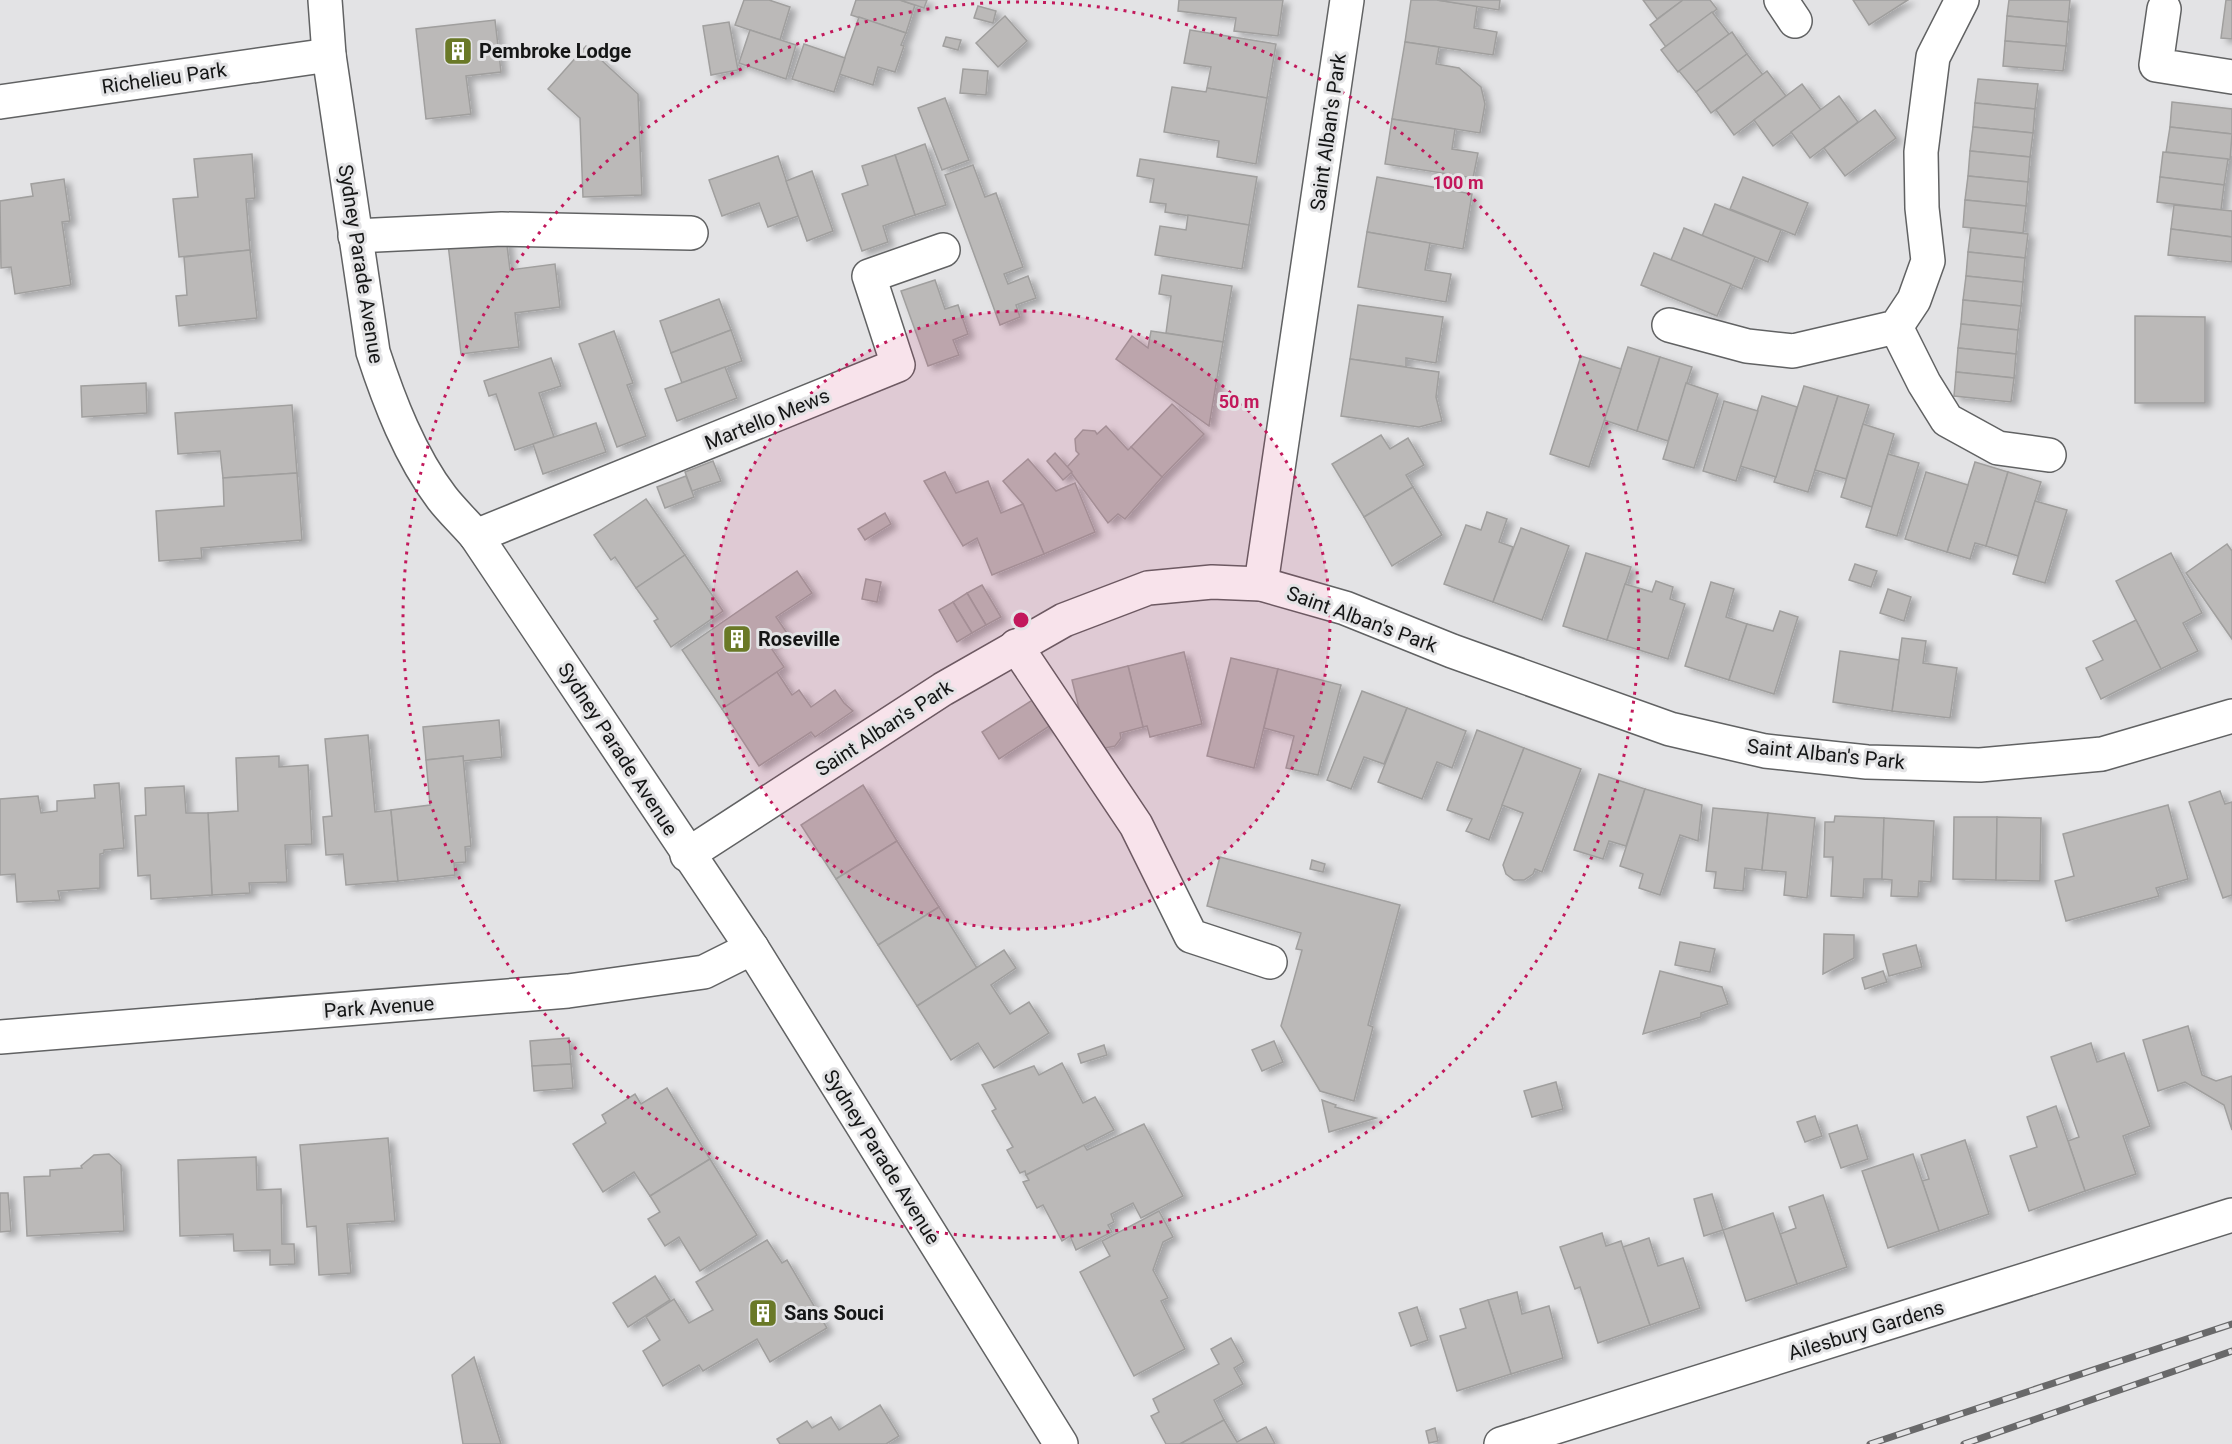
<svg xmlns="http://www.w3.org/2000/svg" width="2232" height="1444" font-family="Roboto,sans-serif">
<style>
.building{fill:#bbb9b8;stroke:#a09f9e;stroke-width:1.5;filter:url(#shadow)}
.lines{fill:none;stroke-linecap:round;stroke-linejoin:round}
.minor-casing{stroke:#616263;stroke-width:36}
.minor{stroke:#fff;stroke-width:33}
.rail-casing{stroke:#69696a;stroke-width:7}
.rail{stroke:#e3e3e5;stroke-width:4.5;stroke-dasharray:14;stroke-linecap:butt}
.ring{fill:none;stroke:#c2185b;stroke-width:3;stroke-dasharray:3 6}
.labels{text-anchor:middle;stroke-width:6;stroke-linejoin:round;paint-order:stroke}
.poi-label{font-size:20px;font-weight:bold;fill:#151616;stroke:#e3e3e5;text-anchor:start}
.street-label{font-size:20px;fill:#151616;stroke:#e3e3e5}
.centre{fill:#c2185b;stroke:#e3e3e5;stroke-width:3}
.ring-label{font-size:18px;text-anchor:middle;font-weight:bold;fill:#c2185b;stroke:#e3e3e5;stroke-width:6;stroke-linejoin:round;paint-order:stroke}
</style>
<defs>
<filter id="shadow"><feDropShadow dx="6" dy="4" stdDeviation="3" flood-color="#0004"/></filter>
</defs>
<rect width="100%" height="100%" fill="#e3e3e5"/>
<g class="building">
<polygon points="744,0 769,0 790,7 780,40 735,25"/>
<polygon points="856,0 900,0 915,5 906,33 851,15"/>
<polygon points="900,0 927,0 924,8"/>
<polygon points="1179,0 1283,0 1278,36 1234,31 1236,18 1178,11"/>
<polygon points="1411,0 1437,0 1477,6 1474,28 1497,32 1493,55 1405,42"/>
<polygon points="1437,0 1500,0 1499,10"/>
<polygon points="1643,0 1683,0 1657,19"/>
<polygon points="1683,0 1710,0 1717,9 1666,47 1650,25"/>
<polygon points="1853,0 1908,0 1869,25"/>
<polygon points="2009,0 2070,0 2068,22 2007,16"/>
<polygon points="2226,0 2232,0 2232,39 2221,38"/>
<polygon points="978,6 996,11 993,23 974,18"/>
<polygon points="1712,12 1729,34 1678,72 1661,50"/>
<polygon points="1005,16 1027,41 998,67 976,43"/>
<polygon points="2007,16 2068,22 2066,46 2005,41"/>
<polygon points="859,17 906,33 901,45 904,46 895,72 878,67 873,85 839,74"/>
<polygon points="495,20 501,72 466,76 471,114 426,119 416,29"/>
<polygon points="729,22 738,70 711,75 703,26"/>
<polygon points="750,30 796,45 786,79 739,63"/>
<polygon points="1190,30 1276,44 1267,98 1207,88 1211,67 1184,63"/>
<polygon points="1732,32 1747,54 1696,92 1679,71"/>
<polygon points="946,37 961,40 958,50 943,46"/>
<polygon points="2005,41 2066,46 2063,71 2003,66"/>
<polygon points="1405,42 1439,47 1436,64 1459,68 1481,87 1485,104 1480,133 1392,119"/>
<polygon points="804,44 845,58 834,92 792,79"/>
<polygon points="586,46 638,94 642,195 583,197 580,118 548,89"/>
<polygon points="1747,54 1763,75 1711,113 1696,92"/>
<polygon points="963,69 988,71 986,95 960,93"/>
<polygon points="1767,71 1786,96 1734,135 1716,110"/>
<polygon points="1978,79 2038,84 2035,109 1975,103"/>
<polygon points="1802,84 1821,110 1773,146 1754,120"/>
<polygon points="1172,87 1206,92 1207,88 1267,98 1256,164 1217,157 1219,141 1164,132"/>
<polygon points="1839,96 1858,122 1810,158 1791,132"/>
<polygon points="945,98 969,160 942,170 918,108"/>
<polygon points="2172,102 2232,109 2232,134 2170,127"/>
<polygon points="1975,103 2035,109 2033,133 1973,127"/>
<polygon points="1875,110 1896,138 1845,176 1824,148"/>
<polygon points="1392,119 1455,129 1452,149 1478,153 1473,178 1385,164"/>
<polygon points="1973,127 2033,133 2030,157 1970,151"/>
<polygon points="2170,127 2232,134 2230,160 2166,152"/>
<polygon points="925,144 946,205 915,215 895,155"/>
<polygon points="1970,151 2030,157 2028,182 1968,176"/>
<polygon points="2163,152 2228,159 2224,185 2160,177"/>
<polygon points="252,154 255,198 246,199 250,250 179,257 173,199 198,197 194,159"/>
<polygon points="895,155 915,215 883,226 888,242 862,251 842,194 868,185 862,166"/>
<polygon points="778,156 798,216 768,227 759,203 722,216 709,180"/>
<polygon points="1140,159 1257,177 1249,225 1165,212 1166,204 1150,202 1154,179 1137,176"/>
<polygon points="973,165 985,197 996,193 1023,267 1004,274 1008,284 1028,276 1036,298 1016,305 1020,317 1000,325 945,175"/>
<polygon points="812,171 833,231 807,241 786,181"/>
<polygon points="1968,176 2028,182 2026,206 1965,200"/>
<polygon points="1377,177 1472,194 1463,249 1367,232"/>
<polygon points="1743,177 1808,203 1795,235 1730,209"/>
<polygon points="2160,177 2224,185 2221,210 2157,202"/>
<polygon points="64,179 70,221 62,222 71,285 15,294 11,267 1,268 0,201 33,196 31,184"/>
<polygon points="1965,200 2026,206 2023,233 1963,227"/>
<polygon points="1715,204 1781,230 1768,262 1702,236"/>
<polygon points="2174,205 2232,211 2232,237 2171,229"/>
<polygon points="1188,215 1249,225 1242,269 1155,255 1160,226 1186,230"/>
<polygon points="1684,228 1755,257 1742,289 1671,260"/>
<polygon points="1971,228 2028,234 2025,258 1968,252"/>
<polygon points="2171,229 2232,237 2232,262 2168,255"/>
<polygon points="1367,232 1430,243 1425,270 1451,274 1446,302 1358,287"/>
<polygon points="506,237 510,270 555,264 560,307 515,313 519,347 461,354 448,244"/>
<polygon points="250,250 257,318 179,326 176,296 187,295 184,257"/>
<polygon points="1968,252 2025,258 2023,282 1966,276"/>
<polygon points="1654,253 1731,284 1717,316 1641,285"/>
<polygon points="1162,275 1232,286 1223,342 1166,333 1171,296 1159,294"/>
<polygon points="1966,276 2023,282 2021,306 1963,300"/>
<polygon points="935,280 945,309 958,305 968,334 953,340 959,355 928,366 901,291"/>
<polygon points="719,299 731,330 671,353 660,321"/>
<polygon points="1963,300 2021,306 2018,330 1961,324"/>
<polygon points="1358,305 1443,317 1436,363 1406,358 1406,367 1350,359"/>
<polygon points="2135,316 2205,317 2205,403 2135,403"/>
<polygon points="1961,324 2018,330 2016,354 1958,348"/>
<polygon points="731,330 742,361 682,383 671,353"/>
<polygon points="614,331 633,383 627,385 646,436 617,447 579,344"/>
<polygon points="1151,331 1223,342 1209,426 1116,359 1132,336 1148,348"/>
<polygon points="1628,347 1660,357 1637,431 1604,420"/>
<polygon points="1958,348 2016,354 2014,378 1956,372"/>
<polygon points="1581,356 1621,369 1589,467 1550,454"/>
<polygon points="1660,357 1692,367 1668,441 1637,431"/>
<polygon points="551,358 561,386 539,393 554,437 515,450 496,394 489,396 484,381"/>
<polygon points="1350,359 1439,372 1436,397 1442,421 1419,427 1341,416"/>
<polygon points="725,367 737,398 677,421 665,389"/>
<polygon points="1956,372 2014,378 2011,402 1954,396"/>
<polygon points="146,383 147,413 82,417 81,386"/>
<polygon points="1686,383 1718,394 1694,468 1663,459"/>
<polygon points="1804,386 1838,396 1808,492 1774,482"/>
<polygon points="1762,396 1797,407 1776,477 1740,466"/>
<polygon points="1838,396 1869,405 1846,479 1815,470"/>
<polygon points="1724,401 1758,411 1736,481 1703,471"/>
<polygon points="1172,404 1204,434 1162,477 1131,447"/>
<polygon points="292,405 297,473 223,478 220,451 178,454 175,413"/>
<polygon points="596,423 606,452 543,474 533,444"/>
<polygon points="1863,424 1894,434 1872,507 1841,497"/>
<polygon points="1106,426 1128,450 1131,447 1162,477 1125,519 1118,514 1108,523 1067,467 1079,454 1076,451 1075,439 1083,430 1095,431 1097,434"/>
<polygon points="1381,435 1390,449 1408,438 1424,465 1406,475 1413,487 1364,517 1332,464"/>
<polygon points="1055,453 1072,472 1063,480 1047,461"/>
<polygon points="1888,454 1919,463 1897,536 1866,527"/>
<polygon points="1028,459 1056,491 1075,483 1095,532 1044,554 1023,504 1003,481"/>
<polygon points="713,461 721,481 692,491 685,472"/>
<polygon points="1975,462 2008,472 1986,546 1975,543 1970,559 1947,552"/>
<polygon points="945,472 956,493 988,481 1001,513 1023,504 1044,554 992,575 977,538 963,546 924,481"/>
<polygon points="1926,472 1968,485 1947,552 1905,539"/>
<polygon points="2008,472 2041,482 2018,556 1986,546"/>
<polygon points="297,473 302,540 201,548 202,558 159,561 156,511 224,506 223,478"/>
<polygon points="686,476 694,497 665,508 657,487"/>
<polygon points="1413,487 1442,535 1392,566 1364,517"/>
<polygon points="646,499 685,555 636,588 615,557 611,560 594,535"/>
<polygon points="2035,501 2067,510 2045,583 2013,574"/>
<polygon points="1487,512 1507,519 1499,542 1513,547 1493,602 1444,584 1466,525 1481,530"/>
<polygon points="885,513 891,524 865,540 858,529"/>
<polygon points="1521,528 1569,546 1542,620 1493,602"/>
<polygon points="2227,544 2232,551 2232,639 2186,573"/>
<polygon points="1586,553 1631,567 1607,640 1563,626"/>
<polygon points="2171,553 2202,613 2183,623 2198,651 2161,669 2116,581"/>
<polygon points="685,555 723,611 671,647 654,621 658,619 636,588"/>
<polygon points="1855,564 1877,571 1871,587 1849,580"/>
<polygon points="797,571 812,593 776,617 787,633 769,645 784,667 722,709 682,650"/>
<polygon points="866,579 881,582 877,602 862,599"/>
<polygon points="1656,581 1673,587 1670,599 1685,604 1668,659 1607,640 1625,584 1652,592"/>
<polygon points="1711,582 1734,589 1726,617 1747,624 1729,680 1685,666"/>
<polygon points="982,585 1001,617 986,625 967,593"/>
<polygon points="1888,589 1911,597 1904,621 1880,613"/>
<polygon points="967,593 986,625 972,633 953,602"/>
<polygon points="953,602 972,633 957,642 939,610"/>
<polygon points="1780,611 1798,617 1774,694 1729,680 1747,624 1773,631"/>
<polygon points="2136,620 2161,669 2101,699 2086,668 2103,660 2093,641"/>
<polygon points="1902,638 1926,641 1923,663 1957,668 1950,718 1892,711"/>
<polygon points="1840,651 1899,660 1892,711 1833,702"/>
<polygon points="1184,652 1202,724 1150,737 1147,726 1143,727 1128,666"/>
<polygon points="1231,658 1278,669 1254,768 1207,756"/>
<polygon points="1128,666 1143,727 1120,733 1121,738 1115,746 1105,748 1087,741 1072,680"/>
<polygon points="1278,669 1341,685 1318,775 1286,768 1294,736 1264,728"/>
<polygon points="777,672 792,695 799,690 811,707 835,690 844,703 853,711 815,737 811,732 759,766 722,709"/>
<polygon points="1362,691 1407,708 1384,764 1364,757 1351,789 1327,780"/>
<polygon points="1034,699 1051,725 999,759 982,732"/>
<polygon points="1407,708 1466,731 1452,768 1437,762 1422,799 1378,782"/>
<polygon points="499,720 502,757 463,761 463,756 426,760 423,727"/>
<polygon points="1477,730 1524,748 1489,840 1466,831 1472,819 1447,810"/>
<polygon points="368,735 375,812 391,810 398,881 346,885 343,854 326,855 323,817 332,816 325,739"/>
<polygon points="1524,748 1581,769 1542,872 1535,869 1533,874 1524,880 1514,880 1506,874 1503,865 1523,813 1502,805"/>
<polygon points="279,756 279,767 308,765 312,844 285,845 287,882 249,883 250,893 212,895 208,813 238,811 236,758"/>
<polygon points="463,756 471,846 465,847 466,862 454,863 455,875 398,881 391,810 430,805 426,760"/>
<polygon points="1599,774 1645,789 1626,846 1609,841 1603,859 1574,850"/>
<polygon points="119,783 124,848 104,850 104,853 100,854 100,888 58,891 60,900 17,902 15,874 0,875 0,799 38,796 41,813 57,811 57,801 95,798 94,785"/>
<polygon points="863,785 897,841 836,879 801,825"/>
<polygon points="184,786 186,813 208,813 212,895 151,899 150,875 138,876 135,816 146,815 145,788"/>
<polygon points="1645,789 1702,805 1698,841 1680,835 1660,895 1639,888 1643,874 1620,866"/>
<polygon points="2220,791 2225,804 2232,802 2232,895 2223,898 2189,802"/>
<polygon points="2168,805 2188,879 2156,888 2159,896 2066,921 2055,881 2074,876 2063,834"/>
<polygon points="1713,808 1768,813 1762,870 1745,868 1743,891 1714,888 1716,872 1706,871"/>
<polygon points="1768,813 1815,818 1807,898 1784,895 1786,872 1762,870"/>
<polygon points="1835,816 1884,818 1882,879 1864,879 1863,898 1831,896 1833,857 1824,857 1825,822 1834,822"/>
<polygon points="1954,817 1997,817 1996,880 1953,879"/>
<polygon points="1997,817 2041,818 2040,881 1996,880"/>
<polygon points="1884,818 1934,821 1931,882 1919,881 1918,897 1891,896 1892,880 1882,879"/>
<polygon points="897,841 939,907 878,945 836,879"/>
<polygon points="1220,857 1400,905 1368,1025 1373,1027 1354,1101 1320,1091 1281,1026 1302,950 1296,949 1301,933 1207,906"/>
<polygon points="1312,860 1325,864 1323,872 1310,869"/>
<polygon points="939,907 977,968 917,1006 878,945"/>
<polygon points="1824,934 1854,935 1854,958 1823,974"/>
<polygon points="1680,942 1715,949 1710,972 1675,965"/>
<polygon points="1916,945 1922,967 1889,976 1883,954"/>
<polygon points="1004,950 1016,968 991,985 1010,1014 1029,1002 1049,1033 994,1068 978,1043 951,1060 917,1006"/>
<polygon points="1660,971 1722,987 1728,1004 1701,1013 1701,1017 1643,1034"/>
<polygon points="1883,971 1887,982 1865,989 1862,978"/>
<polygon points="2188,1026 2202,1075 2216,1081 2232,1076 2232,1130 2224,1105 2185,1082 2158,1091 2143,1040"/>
<polygon points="569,1038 571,1064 532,1066 530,1041"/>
<polygon points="1274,1041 1283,1062 1262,1071 1252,1050"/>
<polygon points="2091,1043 2097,1062 2124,1053 2150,1126 2123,1136 2136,1174 2085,1191 2068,1141 2079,1137 2051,1057"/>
<polygon points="1104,1045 1107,1055 1081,1063 1078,1054"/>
<polygon points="1062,1063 1083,1103 1095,1097 1114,1130 1026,1175 1025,1171 1020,1173 1007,1150 1013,1147 992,1111 996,1109 982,1085 1034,1066 1039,1075"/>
<polygon points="571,1064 573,1088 534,1091 532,1066"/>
<polygon points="1556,1082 1563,1109 1532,1117 1524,1091"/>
<polygon points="667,1088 710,1159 650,1196 634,1172 603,1192 573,1144 606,1123 602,1115 635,1094 641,1104"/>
<polygon points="1322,1100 1336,1105 1335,1107 1376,1118 1329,1132"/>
<polygon points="2056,1106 2085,1191 2029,1211 2010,1156 2037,1147 2027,1117"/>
<polygon points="1815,1116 1822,1136 1805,1142 1797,1122"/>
<polygon points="1144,1124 1183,1196 1141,1218 1133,1203 1111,1214 1114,1222 1108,1225 1112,1232 1076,1250 1070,1236 1062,1241 1043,1205 1037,1208 1023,1182 1029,1180 1026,1175 1084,1145 1087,1150"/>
<polygon points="1857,1125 1868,1159 1841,1168 1829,1134"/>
<polygon points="388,1138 395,1221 347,1224 351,1273 319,1275 316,1226 307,1227 300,1145"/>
<polygon points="1965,1140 1989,1214 1939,1231 1922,1181 1929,1179 1921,1155"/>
<polygon points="109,1154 121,1165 124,1231 27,1236 24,1177 50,1176 50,1170 82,1168 81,1166 94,1155"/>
<polygon points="1913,1154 1939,1231 1888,1248 1862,1171"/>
<polygon points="256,1157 257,1190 281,1189 282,1244 294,1244 295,1264 270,1265 270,1250 234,1251 233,1234 180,1236 178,1160"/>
<polygon points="710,1159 757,1235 700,1271 679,1237 665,1246 648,1219 660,1212 650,1196"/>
<polygon points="0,1193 8,1193 11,1231 0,1232"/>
<polygon points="1712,1194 1723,1230 1704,1236 1694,1199"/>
<polygon points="1823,1195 1847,1267 1797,1284 1780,1234 1796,1228 1789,1207"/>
<polygon points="1159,1211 1173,1237 1163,1242 1153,1270 1168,1298 1161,1301 1185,1349 1134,1376 1080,1272 1110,1256 1102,1241"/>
<polygon points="1773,1213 1797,1284 1746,1301 1723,1230"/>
<polygon points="1602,1233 1606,1246 1621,1241 1650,1325 1598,1343 1580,1287 1575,1289 1560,1247"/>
<polygon points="1649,1238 1658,1266 1683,1258 1700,1308 1650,1325 1623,1247"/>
<polygon points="767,1240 782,1263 787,1260 827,1328 770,1362 757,1339 703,1371 699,1365 663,1386 643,1351 660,1340 646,1317 674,1299 689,1323 713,1310 696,1282"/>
<polygon points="655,1276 670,1300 628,1327 613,1303"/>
<polygon points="1517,1292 1522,1314 1549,1306 1563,1358 1511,1374 1488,1300"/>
<polygon points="1488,1300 1511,1374 1457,1391 1440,1336 1466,1328 1460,1309"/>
<polygon points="1417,1307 1428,1340 1411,1346 1399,1313"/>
<polygon points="1231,1338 1244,1362 1234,1368 1243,1384 1214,1400 1224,1420 1180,1444 1166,1444 1151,1416 1159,1412 1153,1399 1219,1364 1211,1349"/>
<polygon points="474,1357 501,1444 463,1444 452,1375"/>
<polygon points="880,1405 899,1436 886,1444 780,1444 777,1439 807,1421 812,1428 831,1417 839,1430"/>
<polygon points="1224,1420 1237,1442 1266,1427 1275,1444 1180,1444"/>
<polygon points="1435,1428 1438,1441 1429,1443 1426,1431"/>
</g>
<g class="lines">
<g class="minor-casing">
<g id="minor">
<path d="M325,0l4,55 44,297c16,49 37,104 69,146 10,13 23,25 34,38l276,412 309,496"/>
<polyline points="1781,0 1795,21"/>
<polyline points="2164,9 2156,65 2232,77"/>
<polyline points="0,102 329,55"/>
<polyline points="355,236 502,229 691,233"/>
<polyline points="1669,325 1747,346 1793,351 1896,327 1914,300 1928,261 1922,208 1921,152 1933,57 1962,0"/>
<polyline points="1896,327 1924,383 1947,420 1998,448 2049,455"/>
<polyline points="476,536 898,365 869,276 943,250"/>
<polyline points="1261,584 1347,0"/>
<polyline points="1016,646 1136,825 1191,936 1270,962"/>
<polyline points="687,855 943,689 1064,620 1148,588 1212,582 1261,584 1345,608 1452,651 1670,729 1765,751 1867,762 1980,765 2102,754 2232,716"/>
<polyline points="0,1037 568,991 704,972 752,948"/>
<polyline points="1501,1444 2232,1215"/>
</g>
</g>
<use href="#minor" class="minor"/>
<g class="rail-casing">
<g id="rail">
<polyline points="1870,1444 2232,1324"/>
<polyline points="1964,1444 2232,1351"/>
</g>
</g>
<use href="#rail" class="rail"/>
</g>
<circle cx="1021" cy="620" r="309" fill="#c2185b" fill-opacity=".12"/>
<g class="ring">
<circle cx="1021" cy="620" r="309"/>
<circle cx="1021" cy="620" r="618"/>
</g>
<defs>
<g id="building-square" transform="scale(1.5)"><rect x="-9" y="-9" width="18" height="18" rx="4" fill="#6a7927" stroke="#e3e3e5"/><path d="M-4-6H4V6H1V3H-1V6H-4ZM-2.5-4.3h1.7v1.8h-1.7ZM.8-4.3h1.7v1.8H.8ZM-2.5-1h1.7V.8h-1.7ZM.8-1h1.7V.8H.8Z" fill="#fff"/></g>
</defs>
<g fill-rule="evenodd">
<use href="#building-square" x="458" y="51"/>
<use href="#building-square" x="737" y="639"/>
<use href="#building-square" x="763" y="1313"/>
</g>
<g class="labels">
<g class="poi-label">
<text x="479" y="58">Pembroke Lodge</text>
<text x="758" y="646">Roseville</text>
<text x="784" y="1320">Sans Souci</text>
</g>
<g class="street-label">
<text transform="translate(164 78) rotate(-8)" y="7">Richelieu Park</text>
<text transform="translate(1328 132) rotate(-82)" y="7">Saint Alban's Park</text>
<text transform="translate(361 264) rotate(81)" y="7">Sydney Parade Avenue</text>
<text transform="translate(767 419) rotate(-22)" y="7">Martello Mews</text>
<text transform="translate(1362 619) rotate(20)" y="7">Saint Alban's Park</text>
<text transform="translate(884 728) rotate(-33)" y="7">Saint Alban's Park</text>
<text transform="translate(618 749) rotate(57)" y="7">Sydney Parade Avenue</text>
<text transform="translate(1826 754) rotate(6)" y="7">Saint Alban's Park</text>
<text transform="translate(379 1007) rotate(-4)" y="7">Park Avenue</text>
<text transform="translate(882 1157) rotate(58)" y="7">Sydney Parade Avenue</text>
<text transform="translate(1866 1330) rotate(-17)" y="7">Ailesbury Gardens</text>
</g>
</g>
<circle cx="1021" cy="620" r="9" class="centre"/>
<g class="ring-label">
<text x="1458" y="189">100 m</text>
<text x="1239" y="408">50 m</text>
</g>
</svg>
